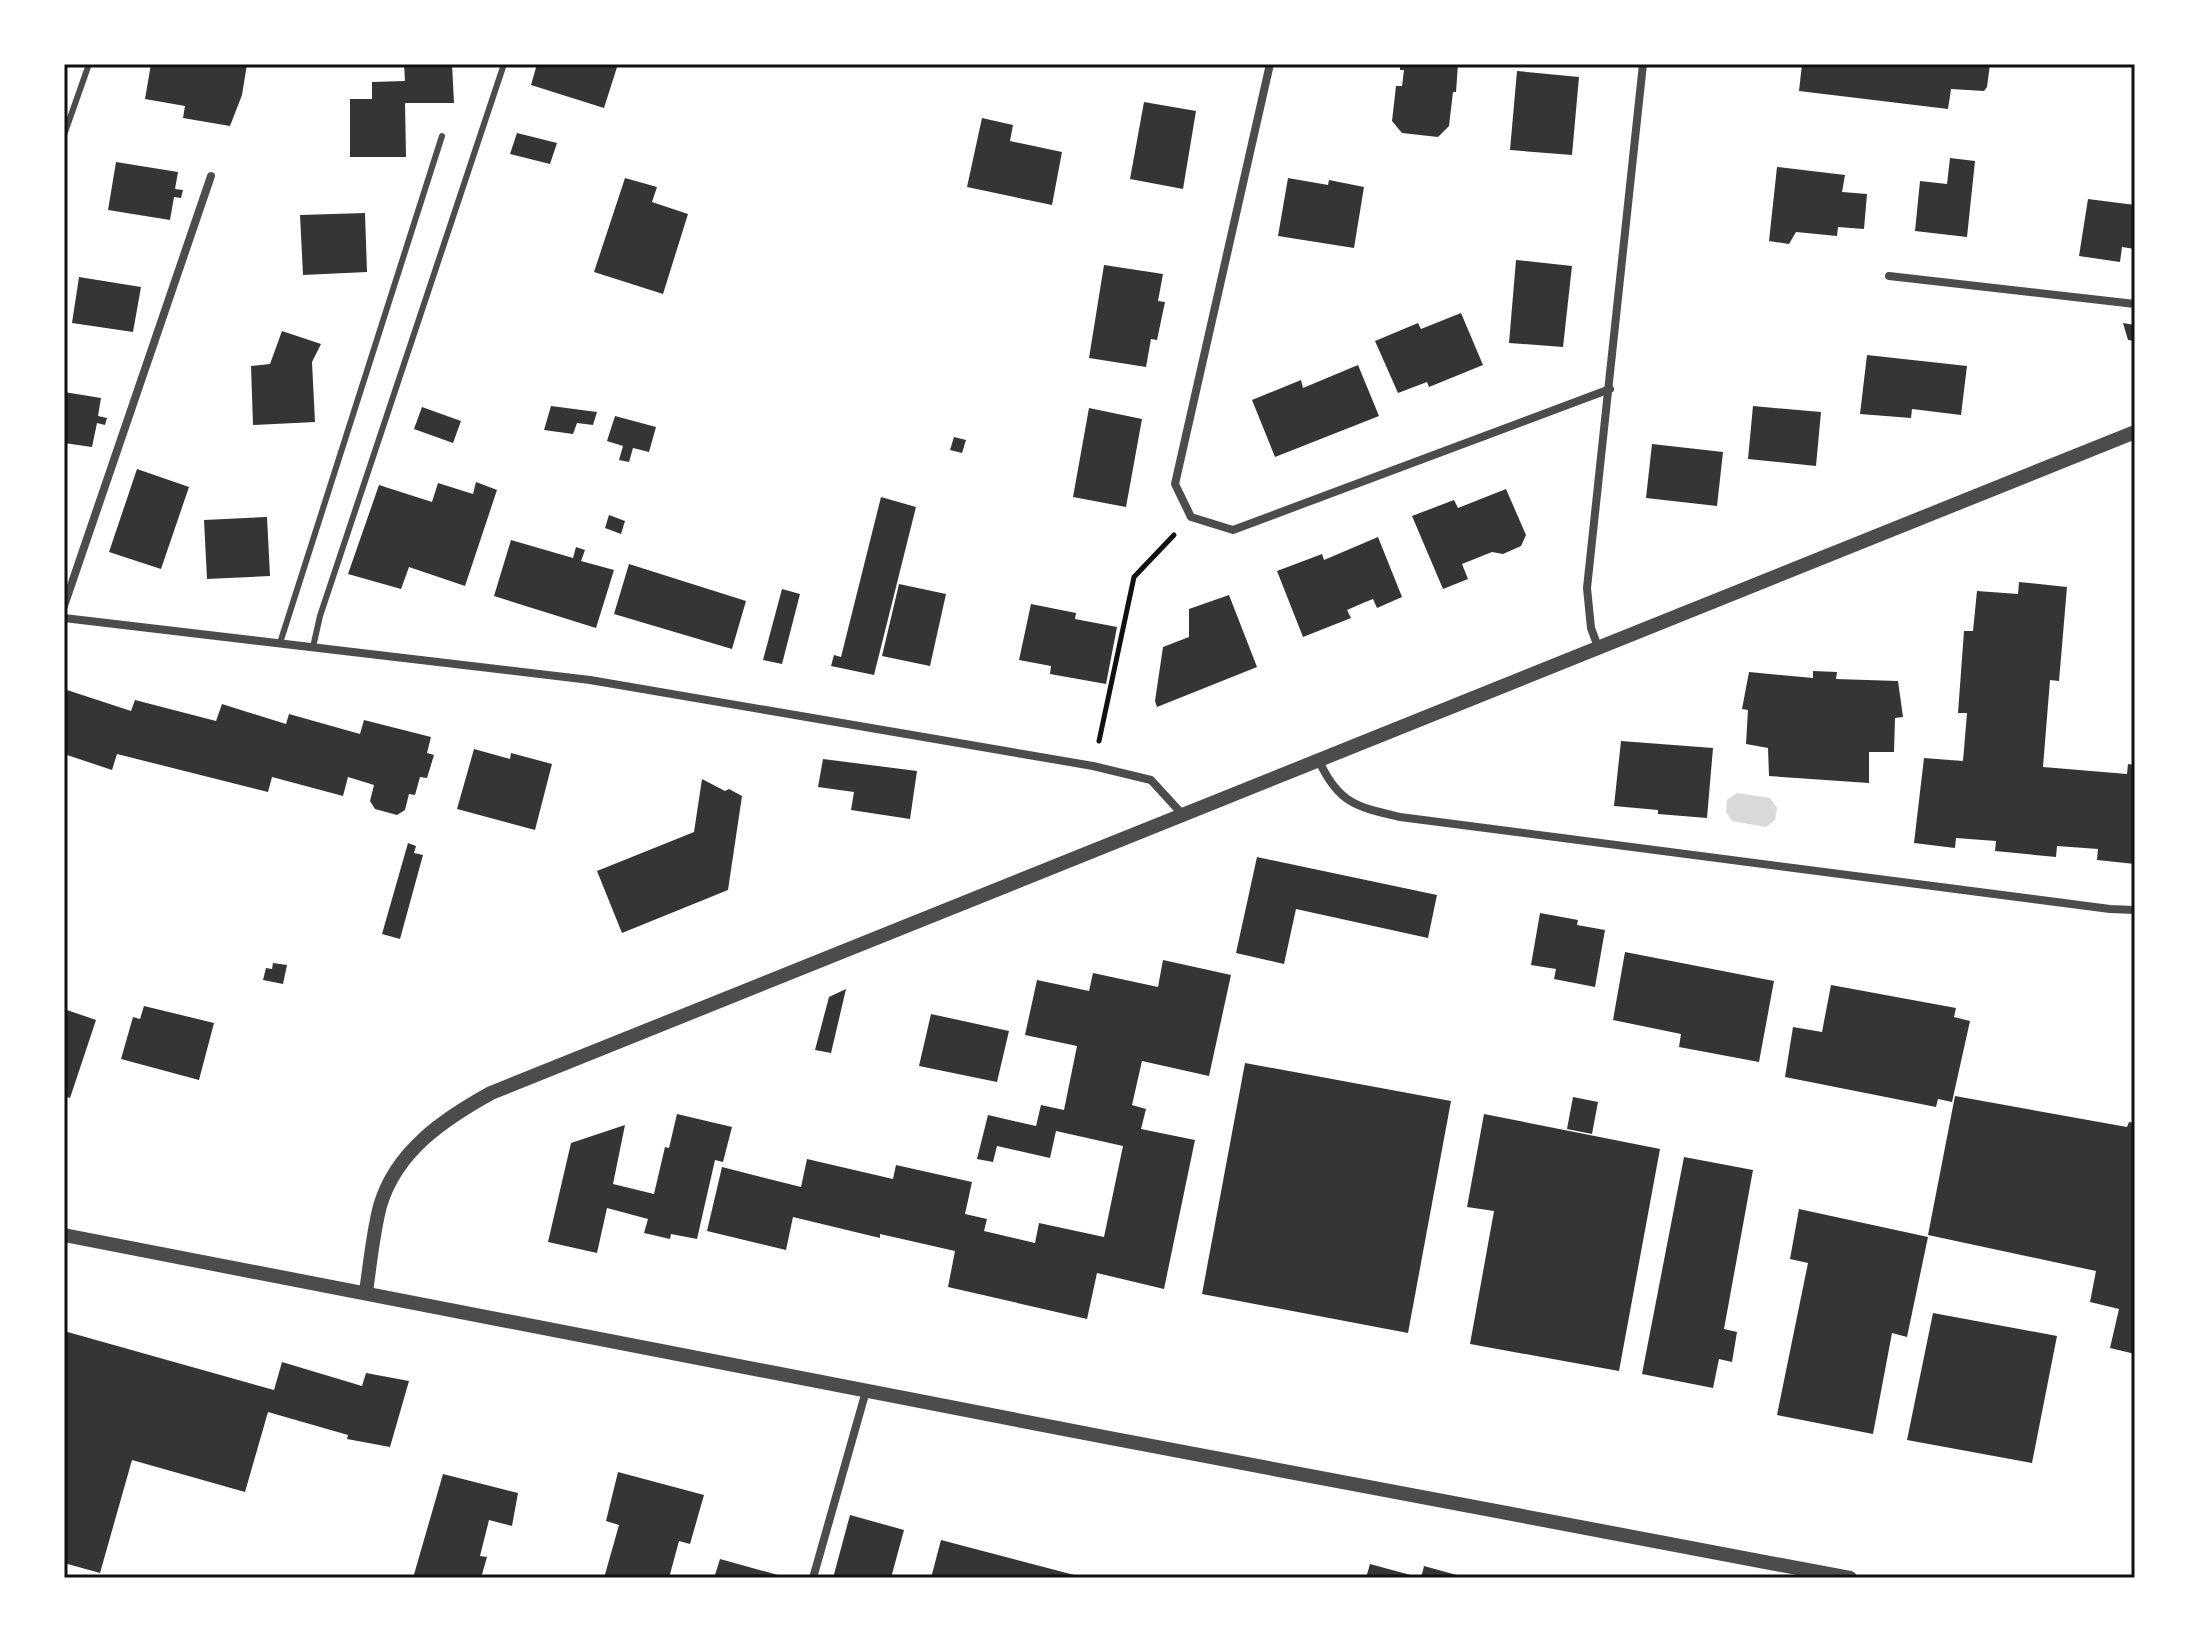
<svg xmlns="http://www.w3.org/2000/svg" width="2199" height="1642" font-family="Inter,sans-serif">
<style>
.water{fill:#d9d9d9}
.building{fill:#353535}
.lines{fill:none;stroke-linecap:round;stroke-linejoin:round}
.path{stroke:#111;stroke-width:5}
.service{stroke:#4c4c4c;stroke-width:6}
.minor{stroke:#4c4c4c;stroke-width:8}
.tertiary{stroke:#4c4c4c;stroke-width:14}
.neatline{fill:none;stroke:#111;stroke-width:3}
</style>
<rect width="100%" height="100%" fill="#fff"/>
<polygon class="water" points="1737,793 1770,798 1777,808 1775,820 1766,827 1732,821 1726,812 1727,800"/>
<g class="building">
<polygon points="151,64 247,64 242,95 230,126 183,118 185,106 145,99"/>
<polygon points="404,64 452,64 454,103 405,103 406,157 350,157 350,99 372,99 372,82 405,81"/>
<polygon points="537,64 618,64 604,108 531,85"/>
<polygon points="1400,64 1458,64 1456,92 1453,92 1449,126 1438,137 1402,133 1392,121 1396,86 1402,86 1404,70 1400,70"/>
<polygon points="1802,64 1990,64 1987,87 1984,91 1951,89 1948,109 1799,91"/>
<polygon points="1517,71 1579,77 1572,155 1510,150"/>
<polygon points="1144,102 1196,111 1183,189 1130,179"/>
<polygon points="982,118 1013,125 1010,141 1062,152 1052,205 967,187"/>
<polygon points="517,133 557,143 550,164 510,154"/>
<polygon points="1950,158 1975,161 1967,237 1915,231 1920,181 1947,184"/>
<polygon points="116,162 178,172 175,189 183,190 181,198 174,197 170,220 108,210"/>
<polygon points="1777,167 1845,175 1842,192 1867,194 1864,229 1838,227 1837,236 1796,232 1789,244 1769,241"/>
<polygon points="625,178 657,187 652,202 688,214 663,294 594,272"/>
<polygon points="1288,178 1328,185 1329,180 1364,187 1354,248 1278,236"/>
<polygon points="2088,199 2135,205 2135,249 2122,247 2120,262 2079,256"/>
<polygon points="365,213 367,272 303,275 300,215"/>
<polygon points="1516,260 1572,266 1563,347 1509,343"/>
<polygon points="1104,265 1163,274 1158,301 1165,302 1157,340 1151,339 1146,367 1089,358"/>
<polygon points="79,277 141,287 133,332 72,323"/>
<polygon points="1461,313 1483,365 1429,387 1427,382 1398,393 1375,341 1418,323 1421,329"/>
<polygon points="2123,323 2135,325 2135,341 2128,340"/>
<polygon points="282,331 321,344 312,362 315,422 253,425 251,366 270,364"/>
<polygon points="1867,355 1967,366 1961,415 1912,409 1911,418 1860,414"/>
<polygon points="1358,365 1379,416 1275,457 1252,400 1301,380 1303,388"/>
<polygon points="64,392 101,398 98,416 107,418 105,425 97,423 92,447 64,443"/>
<polygon points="551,406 597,412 593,425 577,423 573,434 544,430"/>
<polygon points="1753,406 1821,412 1816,466 1748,459"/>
<polygon points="422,407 461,421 453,443 414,429"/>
<polygon points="1089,408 1142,419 1126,507 1073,497"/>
<polygon points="615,416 656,427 649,452 633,448 629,462 619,460 623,446 607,441"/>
<polygon points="954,437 966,440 962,453 950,450"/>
<polygon points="1652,444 1723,452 1717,506 1646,498"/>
<polygon points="137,469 189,487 161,569 109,552"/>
<polygon points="476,482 497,490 465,586 409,567 401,589 348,574 379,485 432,502 438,483 473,494"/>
<polygon points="1506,489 1526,535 1521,546 1503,554 1492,552 1462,564 1468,579 1443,589 1412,516 1454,500 1458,508"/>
<polygon points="881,497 916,507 874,675 831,666 834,655 841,657"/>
<polygon points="609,515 625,521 621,534 605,528"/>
<polygon points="267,517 270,576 207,579 204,520"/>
<polygon points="1378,537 1402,597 1377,608 1373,599 1363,603 1347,610 1351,618 1303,637 1277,571 1322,554 1324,560"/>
<polygon points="511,540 573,558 576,547 585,550 581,561 614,570 596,628 494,596"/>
<polygon points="629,564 746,601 732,649 614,614"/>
<polygon points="2019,582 2067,587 2059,681 2050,680 2043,767 2127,774 2128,764 2135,765 2135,864 2097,860 2098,849 2057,846 2056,857 1995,851 1996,841 1956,838 1955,848 1914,843 1924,758 1963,761 1967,713 1958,713 1964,631 1973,631 1977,591 2018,594"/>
<polygon points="899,584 946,594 930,666 882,656"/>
<polygon points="782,589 800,594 782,664 763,660"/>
<polygon points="1229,595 1257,667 1157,707 1155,701 1163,647 1189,637 1189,609"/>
<polygon points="1031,604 1076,613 1075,619 1117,627 1106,684 1050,674 1051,666 1019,660"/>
<polygon points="1813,671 1837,672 1836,679 1898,681 1903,717 1895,718 1894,752 1869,752 1869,783 1769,776 1768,748 1746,744 1748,710 1742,709 1749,672 1813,678"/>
<polygon points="64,689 131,711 135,700 216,721 222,704 286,724 289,714 360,734 364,720 431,737 427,753 434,755 427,778 420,777 415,795 409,794 405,810 397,815 375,809 370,801 374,785 348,777 343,796 272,777 268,792 117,754 112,770 64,754"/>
<polygon points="1621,741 1713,748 1707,818 1658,814 1658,810 1614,806"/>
<polygon points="474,749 510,759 511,753 552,764 535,830 457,809"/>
<polygon points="823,759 917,771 910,819 851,810 854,792 818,787"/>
<polygon points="702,779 725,791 729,789 742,796 728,890 622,933 597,871 694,832"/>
<polygon points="408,843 416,846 414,853 423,855 400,939 382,934"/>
<polygon points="1257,857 1437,895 1428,938 1296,909 1284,964 1236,953"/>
<polygon points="1540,913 1578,920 1577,925 1605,930 1595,987 1554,979 1556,969 1531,965"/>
<polygon points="1625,952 1774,981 1759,1062 1679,1047 1681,1034 1613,1020"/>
<polygon points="1163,960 1231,975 1209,1076 1142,1061 1132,1105 1146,1109 1141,1129 1195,1140 1164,1289 1097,1273 1087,1319 948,1287 955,1251 880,1234 880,1238 793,1217 786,1250 707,1231 722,1167 801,1187 807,1159 893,1179 896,1165 972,1182 965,1214 987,1219 984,1231 1035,1243 1039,1223 1104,1237 1123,1146 1056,1131 1050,1158 997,1146 993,1162 977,1159 988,1115 1036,1126 1041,1105 1064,1110 1077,1046 1025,1035 1037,980 1089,991 1093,973 1158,987"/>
<polygon points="273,963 287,965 283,984 263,980 266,968 272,969"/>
<polygon points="1831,985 1956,1008 1954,1017 1970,1021 1952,1102 1938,1099 1936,1107 1785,1077 1793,1027 1822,1032"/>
<polygon points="846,989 831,1053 815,1050 829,997"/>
<polygon points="144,1006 214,1023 199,1080 121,1059 133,1017 140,1019"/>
<polygon points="64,1009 96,1020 70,1098 64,1096"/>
<polygon points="931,1014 1009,1031 997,1082 919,1066"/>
<polygon points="1245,1063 1451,1101 1408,1333 1202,1294"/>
<polygon points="1955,1096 2127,1127 2129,1122 2135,1123 2135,1354 2110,1348 2119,1309 2090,1302 2096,1271 1928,1235"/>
<polygon points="1573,1097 1598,1102 1592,1134 1567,1129"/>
<polygon points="677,1114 732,1127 723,1162 715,1160 697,1239 671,1234 670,1239 644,1233 648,1219 607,1208 597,1253 548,1242 571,1143 625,1125 613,1184 654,1194 665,1147 669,1148"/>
<polygon points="1484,1114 1660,1149 1619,1371 1470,1344 1494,1211 1467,1207"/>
<polygon points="1684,1157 1753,1170 1724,1329 1737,1332 1732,1362 1719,1359 1713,1388 1642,1374"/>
<polygon points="1799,1209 1928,1237 1907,1337 1892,1333 1873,1434 1777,1415 1808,1263 1790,1259"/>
<polygon points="1933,1313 2057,1336 2032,1463 1907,1440"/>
<polygon points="64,1331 274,1390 282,1362 362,1386 366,1373 409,1381 390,1447 347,1439 348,1435 268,1412 245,1492 132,1460 100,1573 64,1563"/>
<polygon points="618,1472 704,1495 690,1544 679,1541 669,1578 604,1578 619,1525 606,1521"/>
<polygon points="443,1474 518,1493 512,1526 489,1520 480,1556 487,1557 481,1578 413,1578"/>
<polygon points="850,1515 904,1530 891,1578 833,1578"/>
<polygon points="941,1540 1082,1577 1082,1578 931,1578"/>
<polygon points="720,1559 778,1575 777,1578 714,1578"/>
<polygon points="1370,1564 1418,1577 1418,1578 1366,1578"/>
<polygon points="1424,1566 1464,1577 1464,1578 1421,1578"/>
</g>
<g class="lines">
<polyline class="path" points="1099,741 1134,577 1174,535"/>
<g class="service">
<polyline points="64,135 89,64"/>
<polyline points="280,643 442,136"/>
<polyline points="313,647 320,616 504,64"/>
</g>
<g class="minor">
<polyline points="1270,64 1175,484 1191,517 1233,530 1610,389"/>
<polyline points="1889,276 2135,304"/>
<polyline points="64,606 211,176"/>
<polyline points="64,618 590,680 1093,766 1151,780 1183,815"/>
<polyline points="1598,647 1591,628 1587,588 1643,64"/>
<path d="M1319,761c20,43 38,46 81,56l710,92 25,1"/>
<polyline points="813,1578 866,1391"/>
</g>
<g class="tertiary">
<polyline points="64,1235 1110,1438 1850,1578"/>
<path d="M366,1292c4,-28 7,-59 14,-86 16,-55 64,-87 111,-113l1644,-661"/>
</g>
</g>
<rect width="2199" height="1642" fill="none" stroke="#ffffff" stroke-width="132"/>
<rect x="66" y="66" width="2067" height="1510" class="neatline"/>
</svg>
